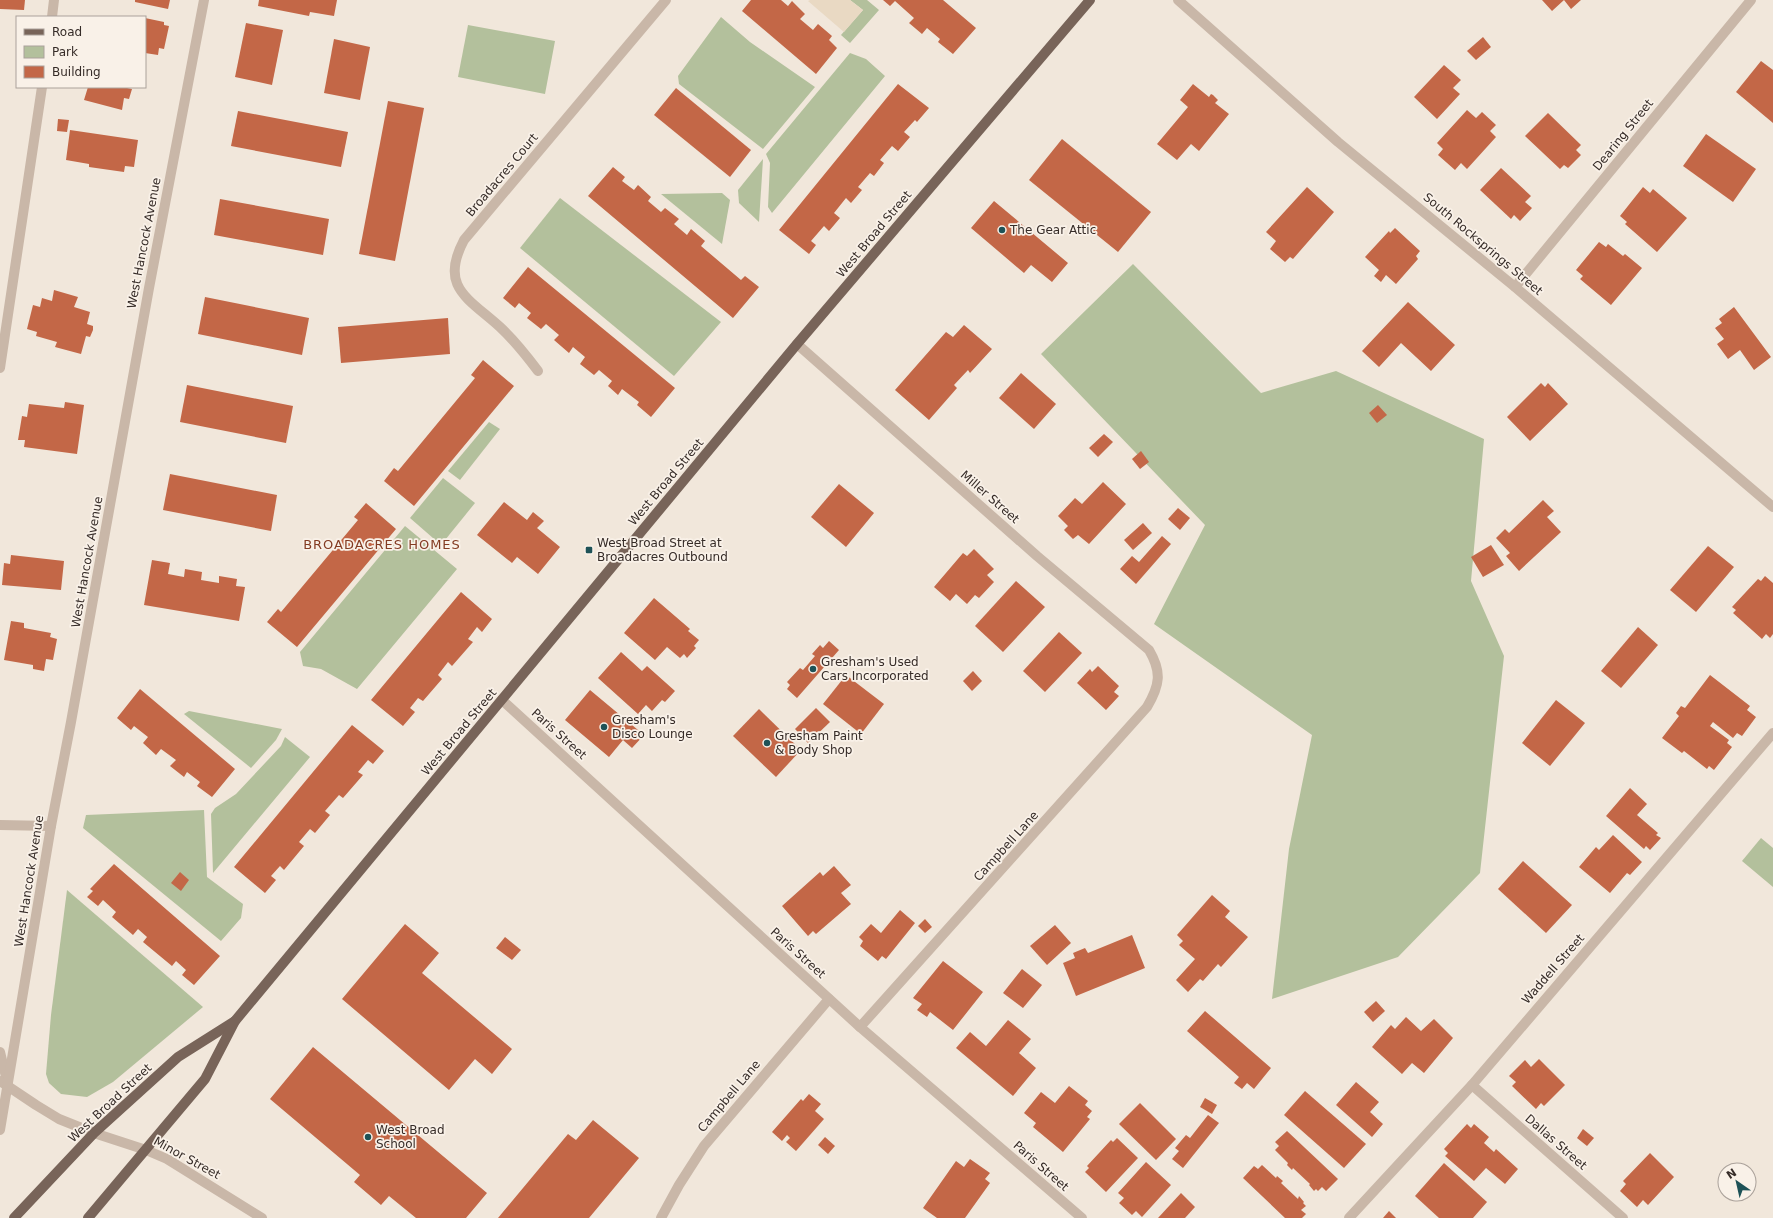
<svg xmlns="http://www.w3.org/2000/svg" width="1773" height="1218" font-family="'DejaVu Sans',sans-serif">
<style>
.green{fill:#b3c09c}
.plaza{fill:#e9d9c3}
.building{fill:#c36747}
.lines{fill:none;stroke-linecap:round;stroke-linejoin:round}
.minor{stroke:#c9b7a8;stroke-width:10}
.tertiary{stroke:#c9b7a8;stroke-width:10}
.primary{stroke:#786459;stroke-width:10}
.poi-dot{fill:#1e5257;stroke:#f9f1e8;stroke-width:1.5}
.labels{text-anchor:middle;stroke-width:3.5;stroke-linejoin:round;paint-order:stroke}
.street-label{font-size:12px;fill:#362c28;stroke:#f9f1e8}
.poi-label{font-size:12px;fill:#362c28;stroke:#f9f1e8;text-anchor:start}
.neighbourhood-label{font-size:13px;letter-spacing:1px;fill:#833b22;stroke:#f9f1e8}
</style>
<rect width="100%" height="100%" fill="#f1e7db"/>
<g class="green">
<polygon points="850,0 867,0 879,10 850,43 841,35 863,10"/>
<polygon points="721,17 750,42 815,87 763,149 679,84 678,76"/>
<polygon points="468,25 555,41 545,94 458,77"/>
<polygon points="850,53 866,59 885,76 772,213 768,207 770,163 766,154"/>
<polygon points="763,159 759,222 739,203 738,190"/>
<polygon points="722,193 730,200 722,244 661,194"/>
<polygon points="560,198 721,322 674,376 520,248"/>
<polygon points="1133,264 1261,393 1336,371 1484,439 1471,581 1504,656 1480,873 1398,957 1272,999 1289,849 1312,735 1154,624 1205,525 1041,354"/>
<polygon points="489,422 500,429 460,480 448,471"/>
<polygon points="443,478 475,503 441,545 410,518"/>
<polygon points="405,526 457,569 357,689 321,669 303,666 300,652"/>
<polygon points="189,711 282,729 276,740 251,768 184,714"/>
<polygon points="285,737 310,757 213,873 211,814 215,808 236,794 281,746"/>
<polygon points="204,810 207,877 243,904 241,918 221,941 83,828 86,815"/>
<polygon points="1761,838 1773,848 1773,887 1742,861"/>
<polygon points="67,890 203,1007 113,1082 87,1097 61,1094 49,1083 46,1074 51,1015"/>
</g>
<polygon class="plaza" points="810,0 850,0 863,10 844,32 808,1"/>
<g class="building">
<polygon points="0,0 25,0 24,10 0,9"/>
<polygon points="135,0 170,0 168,9 135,2"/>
<polygon points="259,0 337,0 334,16 310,12 309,16 258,6"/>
<polygon points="751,0 781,0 788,6 792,1 805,14 800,19 813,30 818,24 832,36 829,40 837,48 816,74 742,11"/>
<polygon points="883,0 943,0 976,28 953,54 938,42 940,39 927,28 922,34 909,23 914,18 895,1 890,6"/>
<polygon points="1542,0 1581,0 1571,9 1564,0 1552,11"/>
<polygon points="145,18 164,22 164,25 169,26 164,49 159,48 158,55 145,53"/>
<polygon points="246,23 283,30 272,85 235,77"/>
<polygon points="1483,37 1491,47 1476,60 1467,51"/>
<polygon points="334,39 370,47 360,100 324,93"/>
<polygon points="1761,61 1773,70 1773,123 1736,92"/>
<polygon points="1444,65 1461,80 1453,88 1460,94 1437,119 1414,97"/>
<polygon points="898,84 929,108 917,122 915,120 904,132 910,137 898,151 892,146 880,160 884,163 874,176 870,173 858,187 862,190 851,203 846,198 834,213 840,218 829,231 824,226 811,241 816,245 809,254 779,230"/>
<polygon points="1193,84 1209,97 1211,94 1213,95 1218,100 1215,103 1229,114 1199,151 1191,144 1177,160 1157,144 1188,107 1180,100"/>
<polygon points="88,87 127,87 127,88 132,89 129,99 124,98 122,110 84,100"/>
<polygon points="676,88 751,150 730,177 654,115"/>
<polygon points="388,101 424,108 395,261 359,254"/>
<polygon points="1467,110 1476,118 1482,112 1496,125 1490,131 1496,137 1467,169 1461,163 1455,170 1438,155 1443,149 1437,143"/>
<polygon points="238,111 348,132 341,167 231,146"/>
<polygon points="1548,113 1581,145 1576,150 1581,155 1568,168 1564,165 1560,169 1525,136"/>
<polygon points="58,119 69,120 67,132 57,131"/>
<polygon points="70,130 138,140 134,167 125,166 124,172 89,167 89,164 66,160"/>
<polygon points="1706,134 1756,169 1733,202 1683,166"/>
<polygon points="1062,139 1151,212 1118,252 1029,180"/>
<polygon points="613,167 625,177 622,181 634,190 638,185 651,197 648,201 661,212 665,208 679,219 674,224 687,235 691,229 705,241 701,246 741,280 745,276 759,287 733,318 588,196"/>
<polygon points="1501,168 1531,196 1525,202 1532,208 1520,221 1514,215 1511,219 1480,190"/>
<polygon points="1307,187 1334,212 1293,259 1290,257 1285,262 1270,249 1276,241 1266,232"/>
<polygon points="1643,187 1650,193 1653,189 1687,218 1657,252 1625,224 1627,222 1620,216"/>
<polygon points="220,199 329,219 323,255 214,235"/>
<polygon points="994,201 1068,263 1052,282 1031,265 1024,273 971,228"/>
<polygon points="1395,228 1420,251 1416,256 1418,259 1396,284 1386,275 1381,282 1374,276 1379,270 1365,257 1389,231 1390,233"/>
<polygon points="1599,242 1606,247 1608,244 1623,256 1625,254 1642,268 1611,305 1580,279 1583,276 1576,270"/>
<polygon points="528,267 675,388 651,417 637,405 639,402 622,389 618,395 608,386 612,381 599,370 594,375 580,364 585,357 573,347 569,353 554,340 559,335 546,324 541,329 527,318 531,313 519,303 515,308 503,298"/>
<polygon points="54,290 78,297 74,307 90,312 87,324 93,326 93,330 90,337 86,336 81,354 55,347 57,342 36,336 37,332 27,329 33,305 40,307 42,298 52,301"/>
<polygon points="205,297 309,318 302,355 198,334"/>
<polygon points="1408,302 1455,345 1431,371 1401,343 1379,367 1362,351"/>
<polygon points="1734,307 1771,357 1754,370 1740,350 1728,359 1717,344 1724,339 1715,328 1722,323 1719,319"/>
<polygon points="448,318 450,354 341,363 338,327"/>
<polygon points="964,325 992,349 970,373 968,370 954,385 957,388 929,420 895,390 946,332 953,337"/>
<polygon points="483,360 514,386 414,506 384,481 394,468 398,471 475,378 471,375"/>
<polygon points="1021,373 1056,404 1034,429 999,398"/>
<polygon points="1541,383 1545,387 1548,383 1568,404 1530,441 1507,417"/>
<polygon points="187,385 293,406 286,443 180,422"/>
<polygon points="65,402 84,405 77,454 24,447 25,440 18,440 22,416 27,417 29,404 64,408"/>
<polygon points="1378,405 1387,415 1377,423 1369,413"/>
<polygon points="1104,434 1113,442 1098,457 1089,448"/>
<polygon points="1141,451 1149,462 1140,469 1132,459"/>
<polygon points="170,474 277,495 271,531 163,510"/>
<polygon points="1103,482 1126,504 1089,544 1078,535 1073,539 1064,530 1068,526 1058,516 1075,498 1082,504"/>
<polygon points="839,484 874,513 846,547 811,517"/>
<polygon points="1543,500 1554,511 1547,517 1561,532 1519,571 1506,556 1510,553 1496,538 1505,529 1509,533"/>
<polygon points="504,502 527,520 533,512 544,521 537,528 560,547 538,574 517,557 512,563 477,535"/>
<polygon points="366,503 396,529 297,647 267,622 278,609 281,612 358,520 354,517"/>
<polygon points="1178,508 1190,518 1180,530 1168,519"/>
<polygon points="1143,523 1152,533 1133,550 1124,540"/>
<polygon points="1162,536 1171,544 1136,584 1120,569 1132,556 1139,562"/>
<polygon points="1491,545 1504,565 1483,577 1471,557"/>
<polygon points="1708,546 1734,567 1696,612 1670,590"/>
<polygon points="974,549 994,569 987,575 994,582 979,598 975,595 967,604 956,594 950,601 934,587 963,553 967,556"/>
<polygon points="11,555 64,561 61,590 2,585 4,563 10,564"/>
<polygon points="152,560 170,563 168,574 184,577 185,569 202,572 201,580 219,583 219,576 237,579 236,586 245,587 239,621 144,605"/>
<polygon points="1765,576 1773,583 1773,634 1770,638 1766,634 1762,639 1733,613 1736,610 1732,607 1758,579 1761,581"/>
<polygon points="1016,581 1045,607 1003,652 975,626"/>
<polygon points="461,592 492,619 482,632 477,627 468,639 473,642 452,666 448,662 438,675 442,679 423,701 418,698 410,708 415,712 403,726 371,700"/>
<polygon points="654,598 690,629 688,631 699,640 694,646 696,648 687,658 684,654 680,658 667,647 655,660 624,633"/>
<polygon points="11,621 24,623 24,628 51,633 50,637 57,639 53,660 46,659 44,671 33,669 33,665 4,660"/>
<polygon points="1638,627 1658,645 1621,688 1601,671"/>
<polygon points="1059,632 1082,653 1045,692 1023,671"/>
<polygon points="829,641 839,650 797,698 787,689 790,685 787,682 800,668 803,670 815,656 812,654 820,645 823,648"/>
<polygon points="621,652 642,671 647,666 675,691 665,702 662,700 652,711 646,705 638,714 598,678"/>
<polygon points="1098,666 1119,686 1114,692 1119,696 1106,710 1077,683 1090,669 1092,672"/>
<polygon points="973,671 982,681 972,691 963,681"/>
<polygon points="846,675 884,704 861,734 823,704"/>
<polygon points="1710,675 1750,706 1747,710 1756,717 1742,736 1737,733 1733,738 1713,722 1710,726 1729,740 1727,743 1732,747 1714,770 1709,766 1707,769 1684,751 1682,753 1662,738 1679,716 1676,713 1681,706 1685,708"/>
<polygon points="140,689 235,769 212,797 197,786 200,782 187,772 184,777 170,766 176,760 161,749 156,755 143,743 148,737 134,726 131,730 117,718"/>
<polygon points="590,690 644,735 632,748 623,740 609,757 565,720"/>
<polygon points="1556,700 1585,723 1550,766 1522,743"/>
<polygon points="816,708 830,722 808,743 795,729"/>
<polygon points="759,709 801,750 776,777 733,736"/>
<polygon points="352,725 384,751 373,764 368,760 358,772 363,775 343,798 339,795 325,811 330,815 315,833 310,829 299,842 304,846 284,870 280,866 271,876 276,880 265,893 234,867"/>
<polygon points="1630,788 1647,804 1637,815 1658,833 1656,835 1661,838 1650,850 1646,846 1644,849 1606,816"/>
<polygon points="1613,835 1642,862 1630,875 1627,873 1610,893 1579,867 1596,847 1599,850"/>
<polygon points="1523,861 1572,905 1546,933 1498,889"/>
<polygon points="114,864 220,956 194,985 182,975 186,970 176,961 172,966 143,942 147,937 138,929 133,935 112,917 116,912 103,900 98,906 87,897 93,891 90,889"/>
<polygon points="834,866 851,885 841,893 851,904 816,934 813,931 808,936 782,906 820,872 823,876"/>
<polygon points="180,872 189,880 181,891 171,883"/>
<polygon points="1212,895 1230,911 1225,917 1248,937 1221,967 1218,964 1203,981 1200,979 1188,992 1176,980 1195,959 1179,945 1183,941 1177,935"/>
<polygon points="900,910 915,923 886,959 882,956 878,961 860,946 863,941 859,937 871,924 881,933"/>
<polygon points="925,919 932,927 925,933 918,926"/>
<polygon points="405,924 439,953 422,973 512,1049 492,1074 475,1059 449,1090 342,999"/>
<polygon points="1055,925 1071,943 1047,965 1030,946"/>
<polygon points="1132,935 1145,968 1076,996 1063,963 1075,958 1073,953 1085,948 1088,953"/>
<polygon points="505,937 521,950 512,960 496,948"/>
<polygon points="943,961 983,992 953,1030 930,1012 927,1017 917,1010 922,1004 913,998"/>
<polygon points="1022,969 1042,985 1023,1008 1003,993"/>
<polygon points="1376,1001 1385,1011 1373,1022 1364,1012"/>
<polygon points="1205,1011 1271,1068 1254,1089 1247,1083 1242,1089 1234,1083 1239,1077 1187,1031"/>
<polygon points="1406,1017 1421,1031 1434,1019 1453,1038 1424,1073 1412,1063 1402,1074 1372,1047 1391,1025 1395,1029"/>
<polygon points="1008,1020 1031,1039 1019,1053 1036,1068 1013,1096 956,1048 970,1032 986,1046"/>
<polygon points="313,1047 487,1193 466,1218 416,1218 389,1196 381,1205 354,1182 360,1175 270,1099"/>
<polygon points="1539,1059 1565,1085 1544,1106 1541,1103 1536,1109 1512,1086 1516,1082 1509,1076 1525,1060 1531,1067"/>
<polygon points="1356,1082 1379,1102 1370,1112 1383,1124 1372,1137 1336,1105"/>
<polygon points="1069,1086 1088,1101 1085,1105 1092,1111 1087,1117 1090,1119 1063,1152 1033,1127 1036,1123 1024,1113 1041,1092 1055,1103"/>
<polygon points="1305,1091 1366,1144 1344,1168 1284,1115"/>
<polygon points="809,1094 821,1104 815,1111 824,1119 796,1151 786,1142 790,1138 787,1135 782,1141 772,1132 801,1099 803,1101"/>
<polygon points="1205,1098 1217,1105 1212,1114 1200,1107"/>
<polygon points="1140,1103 1176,1139 1156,1160 1119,1124"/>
<polygon points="1208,1115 1219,1123 1183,1168 1172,1159 1179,1151 1175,1148 1186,1135 1190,1138"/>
<polygon points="593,1120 639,1158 589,1218 498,1218 568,1134 576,1140"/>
<polygon points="1467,1124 1471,1128 1474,1124 1489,1137 1484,1143 1494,1152 1496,1149 1518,1169 1505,1184 1486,1168 1474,1181 1445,1156 1448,1153 1444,1149"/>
<polygon points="1583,1129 1594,1138 1587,1146 1577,1138"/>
<polygon points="1287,1131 1338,1179 1326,1191 1322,1187 1318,1191 1316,1189 1314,1191 1309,1185 1310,1184 1293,1168 1292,1170 1287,1165 1288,1163 1275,1150 1279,1146 1275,1142"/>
<polygon points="825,1137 835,1146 828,1154 818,1145"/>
<polygon points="1117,1138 1138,1158 1106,1192 1085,1172 1089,1168 1087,1166 1111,1140 1113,1142"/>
<polygon points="1650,1153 1674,1177 1648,1205 1643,1200 1637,1207 1620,1191 1626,1184 1623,1181"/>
<polygon points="970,1159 990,1173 985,1179 990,1183 965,1218 937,1218 923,1208 956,1161 964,1167"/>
<polygon points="1146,1162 1171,1185 1142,1217 1136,1211 1132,1215 1119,1203 1124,1198 1118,1193"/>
<polygon points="1444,1163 1487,1202 1473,1218 1439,1218 1415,1196"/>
<polygon points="1262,1165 1276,1178 1277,1176 1283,1181 1281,1183 1298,1199 1299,1196 1304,1202 1303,1203 1306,1206 1301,1210 1306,1214 1302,1218 1285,1218 1243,1178 1254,1166 1258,1169"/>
<polygon points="1181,1193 1195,1207 1185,1218 1158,1218"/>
<polygon points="1389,1211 1396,1218 1383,1218"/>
</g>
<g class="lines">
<g class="minor">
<polyline points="52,17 54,0"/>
<polyline points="1515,287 1751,0"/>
<path d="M797,344l240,212 112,94c13,22 11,35 -2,57l-287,320"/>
<polyline points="0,368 42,87"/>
<path d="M538,371c-12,-16 -24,-31 -38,-44 -32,-29 -61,-40 -36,-87l202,-240"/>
<polyline points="502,700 860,1027 1082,1218"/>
<polyline points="0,825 51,826"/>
<polyline points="0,1052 8,1085"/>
<polyline points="0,1081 36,1105 59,1119 94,1133 146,1150 167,1159 262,1218"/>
<polyline points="1472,1085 1623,1218"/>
<polyline points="661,1218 679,1185 704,1146 829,999"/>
<polyline points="1349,1218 1472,1085 1773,733"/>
</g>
<g class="tertiary">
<polyline points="1178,0 1338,142 1515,287 1773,507"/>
<polyline points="0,1130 51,826 71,722 149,288 204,0"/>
</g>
<g class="primary">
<polyline points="14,1218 94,1133 178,1057 235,1021"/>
<polyline points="88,1218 205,1079 235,1021 797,344 1090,0"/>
</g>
</g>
<g class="poi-dot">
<circle cx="1002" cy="230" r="4"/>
<rect x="585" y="546" width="8" height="8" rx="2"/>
<circle cx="813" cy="669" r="4"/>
<circle cx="604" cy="727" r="4"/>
<circle cx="767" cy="743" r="4"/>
<circle cx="368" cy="1137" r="4"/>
</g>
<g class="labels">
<g class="street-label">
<text transform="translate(1623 135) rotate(-51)" y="4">Dearing Street</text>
<text transform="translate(502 175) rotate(-50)" y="4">Broadacres Court</text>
<text transform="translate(874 234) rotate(-50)" y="4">West Broad Street</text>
<text transform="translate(144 243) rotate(-79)" y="4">West Hancock Avenue</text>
<text transform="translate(1483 244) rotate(40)" y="4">South Rocksprings Street</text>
<text transform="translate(666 482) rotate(-50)" y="4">West Broad Street</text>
<text transform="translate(990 497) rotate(41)" y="4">Miller Street</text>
<text transform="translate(87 562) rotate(-80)" y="4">West Hancock Avenue</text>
<text transform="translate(459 732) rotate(-50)" y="4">West Broad Street</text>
<text transform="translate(559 734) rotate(42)" y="4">Paris Street</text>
<text transform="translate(1006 846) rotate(-48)" y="4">Campbell Lane</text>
<text transform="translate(29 881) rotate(-81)" y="4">West Hancock Avenue</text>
<text transform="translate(798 953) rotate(42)" y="4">Paris Street</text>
<text transform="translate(1553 969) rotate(-49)" y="4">Waddell Street</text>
<text transform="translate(729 1096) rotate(-50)" y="4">Campbell Lane</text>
<text transform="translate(110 1103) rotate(-43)" y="4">West Broad Street</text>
<text transform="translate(1556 1142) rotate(41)" y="4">Dallas Street</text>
<text transform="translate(187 1158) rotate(29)" y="4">Minor Street</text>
<text transform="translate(1041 1166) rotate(41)" y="4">Paris Street</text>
</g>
<g class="poi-label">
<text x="1010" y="234">The Gear Attic</text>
<text x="597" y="547">West Broad Street at<tspan x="597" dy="14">Broadacres Outbound</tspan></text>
<text x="821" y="666">Gresham's Used<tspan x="821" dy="14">Cars Incorporated</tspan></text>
<text x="612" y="724">Gresham's<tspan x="612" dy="14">Disco Lounge</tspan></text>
<text x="775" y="740">Gresham Paint<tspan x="775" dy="14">&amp; Body Shop</tspan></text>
<text x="376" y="1134">West Broad<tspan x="376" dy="14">School</tspan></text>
</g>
<g class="neighbourhood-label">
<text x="382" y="549">BROADACRES HOMES</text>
</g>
</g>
<rect x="16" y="16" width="130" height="72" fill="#f9f1e8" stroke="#aba29b"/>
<rect x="24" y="29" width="20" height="6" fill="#786459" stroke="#aba29b"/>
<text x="52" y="36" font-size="12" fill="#362c28">Road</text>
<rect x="24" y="46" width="20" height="12" fill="#b3c09c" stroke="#aba29b"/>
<text x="52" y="56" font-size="12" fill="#362c28">Park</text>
<rect x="24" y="66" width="20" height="12" fill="#c36747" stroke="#aba29b"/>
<text x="52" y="76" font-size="12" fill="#362c28">Building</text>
<g transform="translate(1737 1182) rotate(326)"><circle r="19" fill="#f9f1e8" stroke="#aba29b"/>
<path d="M0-3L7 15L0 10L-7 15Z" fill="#1e5257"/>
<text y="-6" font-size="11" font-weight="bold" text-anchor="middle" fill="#362c28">N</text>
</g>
</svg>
